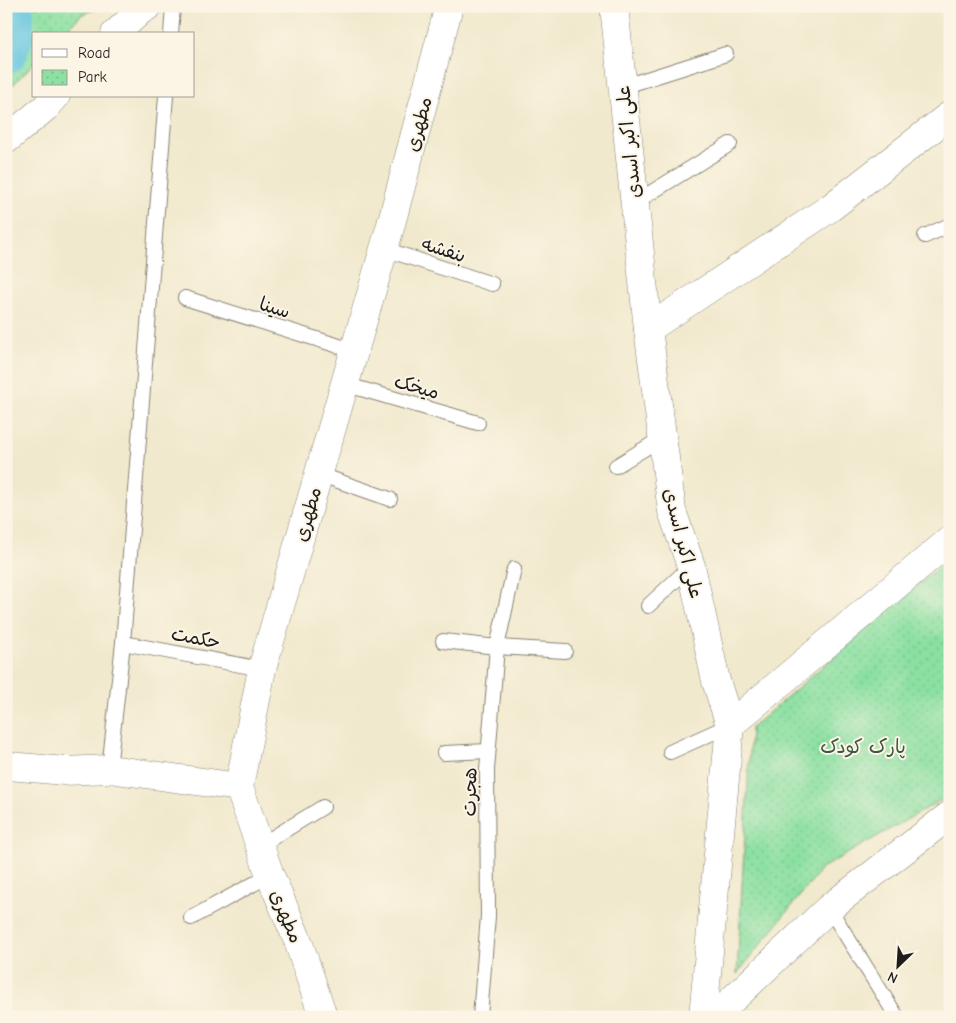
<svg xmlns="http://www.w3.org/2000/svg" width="956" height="1023" font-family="'Comic Neue','Playpen Sans Arabic',sans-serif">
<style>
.park{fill:url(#park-dots);stroke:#547e5f}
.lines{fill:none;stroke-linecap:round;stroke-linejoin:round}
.river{stroke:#62c5e0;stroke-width:42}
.lane-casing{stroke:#868274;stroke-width:16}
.street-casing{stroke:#868274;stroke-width:29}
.secondary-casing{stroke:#868274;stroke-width:29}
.lane{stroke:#fff;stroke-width:14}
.street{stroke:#fff;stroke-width:28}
.secondary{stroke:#fff;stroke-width:28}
.labels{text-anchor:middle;stroke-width:4;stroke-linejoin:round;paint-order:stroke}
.street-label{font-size:19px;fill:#1c1c1c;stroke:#fcf5e5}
.park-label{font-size:19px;fill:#3d5744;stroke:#fcf5e5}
</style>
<defs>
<pattern id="park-dots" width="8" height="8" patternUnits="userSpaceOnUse" patternTransform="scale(1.25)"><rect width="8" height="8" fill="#8be0a2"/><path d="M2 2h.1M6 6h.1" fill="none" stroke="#77c08b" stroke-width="1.8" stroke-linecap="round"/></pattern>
</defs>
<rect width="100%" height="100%" fill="#fcf5e5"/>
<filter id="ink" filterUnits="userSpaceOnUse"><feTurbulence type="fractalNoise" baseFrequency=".02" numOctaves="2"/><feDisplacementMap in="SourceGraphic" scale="10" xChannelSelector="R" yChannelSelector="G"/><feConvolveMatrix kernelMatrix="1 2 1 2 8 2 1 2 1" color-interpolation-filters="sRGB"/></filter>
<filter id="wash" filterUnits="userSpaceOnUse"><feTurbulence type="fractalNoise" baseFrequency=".0096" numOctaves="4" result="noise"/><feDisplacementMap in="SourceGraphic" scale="20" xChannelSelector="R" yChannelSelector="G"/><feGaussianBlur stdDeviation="1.12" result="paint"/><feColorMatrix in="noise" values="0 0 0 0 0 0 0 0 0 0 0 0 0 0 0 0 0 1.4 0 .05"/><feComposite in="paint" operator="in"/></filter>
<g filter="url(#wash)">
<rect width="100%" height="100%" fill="#f1e9cd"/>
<g class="park">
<polygon points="6,6 104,6 81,15 63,34 34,34 34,63 6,92"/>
<polygon points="950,557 950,795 822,868 737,974 751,728"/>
</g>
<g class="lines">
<polyline class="river" points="6,53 12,38 13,6"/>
</g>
</g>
<g filter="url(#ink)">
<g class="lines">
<g class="lane-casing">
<g id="lane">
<polyline points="171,34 173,6"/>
<polyline points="622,87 726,54"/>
<polyline points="634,203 730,144"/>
<polyline points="925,236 950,225"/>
<polyline points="384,249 492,284"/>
<polyline points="185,298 355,351"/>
<polyline points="344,384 478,423"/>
<polyline points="616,466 662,438"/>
<polyline points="318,474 390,499"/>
<polyline points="648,606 691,566"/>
<polyline points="443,641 497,647 565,651"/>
<polyline points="123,643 262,669"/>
<polyline points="670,752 730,725"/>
<polyline points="444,753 488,751"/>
<polyline points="109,769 123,643 166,96"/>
<polyline points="259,846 323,807"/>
<polyline points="829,908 897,1017"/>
<polyline points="191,918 270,875"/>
<polyline points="480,1017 488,916 487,770 497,647 514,569"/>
</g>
</g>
<g class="street-casing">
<g id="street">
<polyline points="614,6 648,329 672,511 691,566 716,681 730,725 703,1017"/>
<polyline points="115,34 140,11 148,6"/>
<polyline points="6,140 46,107 56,96"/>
<polyline points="648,329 830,208 950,115"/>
<polyline points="730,725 950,540"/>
<polyline points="6,764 9,766 65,771 109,769 239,787"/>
<polyline points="714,1017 829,908 950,815"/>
</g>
</g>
<g class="secondary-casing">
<polyline id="secondary" points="320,1017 322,1013 298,941 270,875 239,787 262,669 390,228 449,6"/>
</g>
<use href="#lane" class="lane"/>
<use href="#street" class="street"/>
<use href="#secondary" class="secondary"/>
</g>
</g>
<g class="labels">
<g class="street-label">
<text transform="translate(418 124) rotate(-75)" y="7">مطهری</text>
<text transform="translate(628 142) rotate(-96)" y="7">علی اکبر اسدی</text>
<text transform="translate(444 249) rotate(18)" y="7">بنفشه</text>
<text transform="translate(275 307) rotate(17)" y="7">سینا</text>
<text transform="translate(417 386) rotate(16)" y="7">میخک</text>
<text transform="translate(307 514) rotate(-74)" y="7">مطهری</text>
<text transform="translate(684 543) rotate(76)" y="7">علی اکبر اسدی</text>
<text transform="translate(196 637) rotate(11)" y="7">حکمت</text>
<text transform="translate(469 792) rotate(-89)" y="7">هجرت</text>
<text transform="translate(287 916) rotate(67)" y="7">مطهری</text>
</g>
<g class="park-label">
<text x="863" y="753">پارک کودک</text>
</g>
</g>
<rect width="956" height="1023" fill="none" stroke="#fcf5e5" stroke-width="25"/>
<rect x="32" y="32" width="162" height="65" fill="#fcf5e5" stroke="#a29e95"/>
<rect x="42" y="49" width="25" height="8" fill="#ffffff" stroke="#a29e95"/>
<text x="78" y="58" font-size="15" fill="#1c1c1c">Road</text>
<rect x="42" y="70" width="25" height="15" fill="url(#park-dots)" stroke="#a29e95"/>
<text x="78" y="82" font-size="15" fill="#1c1c1c">Park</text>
<g transform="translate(898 966) rotate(205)" stroke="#fcf5e5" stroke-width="4" paint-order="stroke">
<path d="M0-4L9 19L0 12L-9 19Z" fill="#1c1c1c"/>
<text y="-8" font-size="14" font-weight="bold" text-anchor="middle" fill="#1c1c1c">N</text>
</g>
</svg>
